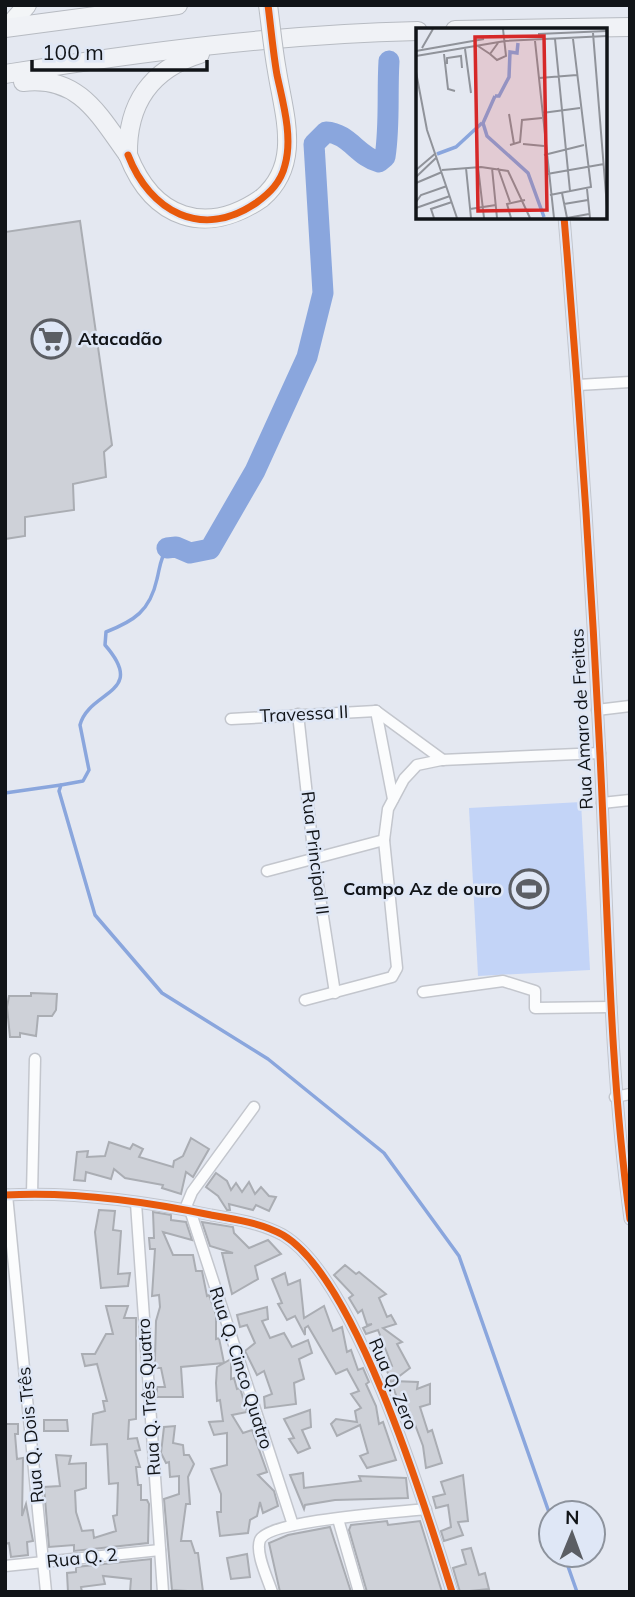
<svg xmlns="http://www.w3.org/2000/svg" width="635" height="1597" font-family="Mulish,sans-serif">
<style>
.green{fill:#c3d4f7}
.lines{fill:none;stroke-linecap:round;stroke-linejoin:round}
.stream{stroke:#8aa6dd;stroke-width:3.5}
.river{stroke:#8aa6dd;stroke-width:21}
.building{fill:#ced1d8;stroke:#aaadb3;stroke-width:2}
.minor-casing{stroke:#c3c6cd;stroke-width:13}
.primary-casing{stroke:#b7bbc2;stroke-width:20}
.trunk-casing{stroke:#b7bbc2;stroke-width:20}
.minor{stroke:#fbfcfd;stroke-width:10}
.primary{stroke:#f3f5f7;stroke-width:18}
.trunk{stroke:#f0f2f6;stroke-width:18}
.primary-bridge-casing{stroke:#b7bbc2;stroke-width:20;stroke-linecap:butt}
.primary-bridge{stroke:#f3f5f7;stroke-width:18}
.cycleway-casing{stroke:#dfe7f6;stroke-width:11}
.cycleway{stroke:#e8590c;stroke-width:7}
.labels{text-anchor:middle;stroke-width:5;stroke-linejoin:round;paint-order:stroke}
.poi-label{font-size:18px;font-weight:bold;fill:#111418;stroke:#dfe7f6;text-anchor:start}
.street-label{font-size:18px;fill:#111418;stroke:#dfe7f6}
.inset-river{fill:none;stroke:#8aa6dd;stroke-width:3.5}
.inset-road{fill:none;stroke:#90939a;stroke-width:2}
.view{fill:#d62828;fill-opacity:0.15;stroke:#d62828;stroke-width:3.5}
.inset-edge{fill:none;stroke:#111418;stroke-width:3.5}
</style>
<rect width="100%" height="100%" fill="#e4e8f1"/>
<polygon class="green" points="581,802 590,970 478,976 469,808"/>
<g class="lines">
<g class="stream">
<path d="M167,548c-7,11 -7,19 -10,31 -7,32 -23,42 -51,53l-1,13c43,49 -16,45 -25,80l9,45 -6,11 -22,4 -2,6 36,124 67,78 106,66 116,94 75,103 92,262"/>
<polyline points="5,793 61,785"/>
<polyline points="564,1555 577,1592"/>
</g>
<path class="river" d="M167,548l9,-1 14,6 20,-4 45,-78 52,-114 16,-64 -9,-149 12,-12c23,1 32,25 53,30l6,-5c5,-32 2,-63 4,-96"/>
</g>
<g class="building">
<polygon points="80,221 112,445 104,452 106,477 73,484 74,510 25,517 25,536 5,539 5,232"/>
<polygon points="31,993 57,994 56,1010 52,1016 38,1016 36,1036 20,1033 20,1037 10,1037 7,1007 9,996 31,996"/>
<polygon points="191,1138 209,1149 193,1177 186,1172 181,1194 162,1188 163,1185 125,1178 114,1169 111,1179 86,1172 85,1181 74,1180 77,1152 88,1151 87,1157 105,1156 109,1142 130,1149 133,1144 143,1149 139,1157 173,1167 174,1161 183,1156"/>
<polygon points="216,1173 227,1181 231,1190 236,1183 242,1192 249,1182 255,1194 261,1187 269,1196 276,1197 269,1211 256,1205 253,1210 229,1204 230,1210 227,1210 218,1196 206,1187"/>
<polygon points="99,1210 115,1211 113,1230 121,1231 118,1274 130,1273 128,1286 101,1288 95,1232"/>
<polygon points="153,1212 171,1215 171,1220 186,1222 192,1240 163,1232 173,1255 193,1255 196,1271 202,1271 207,1296 209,1295 216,1315 216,1339 219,1338 224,1363 231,1359 231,1379 234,1378 237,1389 240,1388 246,1408 247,1412 232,1415 243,1433 252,1430 266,1469 267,1472 258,1475 274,1491 278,1506 263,1513 260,1502 257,1516 250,1520 248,1533 220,1536 217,1512 221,1512 221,1494 211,1469 227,1465 227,1433 214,1435 209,1422 223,1421 220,1400 217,1401 216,1383 217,1367 224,1363 181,1367 183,1397 157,1397 157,1387 165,1387 161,1368 155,1368 155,1358 156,1321 160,1307 159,1295 152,1296 155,1249 150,1249 149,1238 154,1238"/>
<polygon points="202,1222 233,1227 234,1233 249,1248 268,1240 281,1254 255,1266 258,1279 232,1294 222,1253 233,1253 210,1246"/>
<polygon points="345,1265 356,1274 359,1272 386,1294 379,1298 387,1317 391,1315 396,1324 383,1328 402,1342 397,1344 410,1368 393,1381 418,1382 417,1389 430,1384 430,1404 420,1407 428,1432 432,1430 442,1463 426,1468 423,1446 414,1422 409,1423 406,1413 403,1414 386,1368 392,1366 378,1330 366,1334 363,1328 372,1324 367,1325 362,1310 358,1313 349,1298 353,1295 334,1275"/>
<polygon points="285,1273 288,1285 300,1280 304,1318 324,1306 333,1331 342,1327 347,1352 351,1350 358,1370 363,1368 369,1382 366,1384 376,1406 379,1424 383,1422 396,1460 367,1468 360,1456 368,1453 360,1425 337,1436 331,1424 336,1419 357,1422 355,1411 361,1408 351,1394 359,1391 347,1369 336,1374 308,1326 305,1328 305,1335 295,1316 287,1320 278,1304 282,1303 272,1279"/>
<polygon points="106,1306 128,1306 124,1318 136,1318 136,1419 129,1420 128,1439 137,1438 140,1450 135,1451 140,1467 136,1467 138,1485 141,1485 141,1500 147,1500 149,1504 148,1543 74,1551 74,1545 49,1547 44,1487 60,1486 56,1455 71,1456 69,1464 86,1463 86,1488 75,1491 76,1512 82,1531 93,1530 94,1538 116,1531 113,1516 117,1515 118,1483 109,1484 107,1444 91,1445 93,1414 105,1411 103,1401 107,1401 97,1364 85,1366 82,1354 95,1354 106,1334 113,1334"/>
<polygon points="267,1307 268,1319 262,1321 270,1338 284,1333 292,1347 308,1340 312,1353 299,1359 304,1379 294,1383 296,1404 265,1408 264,1397 272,1394 264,1371 257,1375 245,1351 255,1343 247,1325 240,1327 237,1315"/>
<polygon points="310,1410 311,1427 302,1430 310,1448 298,1453 289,1439 294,1438 284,1419"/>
<polygon points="44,1420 67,1420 68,1431 44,1431"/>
<polygon points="5,1424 18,1424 18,1434 15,1434 17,1459 23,1458 22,1516 26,1504 33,1541 27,1542 28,1555 11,1557 9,1543 5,1544"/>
<polygon points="175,1426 173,1443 183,1445 184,1455 189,1455 194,1464 188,1477 190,1504 186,1504 181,1541 191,1541 195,1553 198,1553 203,1592 172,1590 164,1499 179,1494 179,1476 170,1477 169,1462 166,1463 161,1453 164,1427"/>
<polygon points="303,1473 304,1488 361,1481 359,1476 406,1478 408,1498 335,1500 305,1505 304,1509 290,1475"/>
<polygon points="463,1475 468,1521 458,1522 463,1535 444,1541 441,1531 451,1527 448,1505 436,1508 433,1497 445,1494 441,1482"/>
<polygon points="387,1521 388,1525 420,1521 442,1592 367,1592 349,1530 351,1525"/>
<polygon points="330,1527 351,1592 280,1592 269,1543 288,1535"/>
<polygon points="471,1548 479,1575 485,1573 489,1589 460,1592 453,1568 466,1564 462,1550"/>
<polygon points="247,1554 250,1577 231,1579 227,1558"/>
<polygon points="151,1559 151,1592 130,1592 131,1579 103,1576 105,1584 81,1587 82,1592 68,1592 67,1573 76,1572 76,1567"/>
</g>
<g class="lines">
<g class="minor-casing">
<g id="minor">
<path d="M564,217c15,179 27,359 36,538 8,155 9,311 30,464"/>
<polyline points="578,385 630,382"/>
<polyline points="597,710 630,706"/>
<polyline points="376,711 393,799"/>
<polyline points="376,711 443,760"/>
<polyline points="298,714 314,859 335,993"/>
<polyline points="231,719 376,711"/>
<polyline points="602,803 630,800"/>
<polyline points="267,871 384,840"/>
<polyline points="423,992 503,981 535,991 535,1008 611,1007"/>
<polyline points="305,1000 392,977 397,968 384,840 388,809 404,779 417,765 441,760 600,753"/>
<polyline points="615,1097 630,1094"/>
<polyline points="32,1194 35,1059"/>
<path d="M5,1195c69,-4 139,6 206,20 24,4 50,8 72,20 73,43 143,274 169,357"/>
<polyline points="7,1195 46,1592"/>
<polyline points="136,1203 163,1592"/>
<polyline points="185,1209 192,1192 254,1107"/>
<polyline points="190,1210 293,1525"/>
<polyline points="338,1519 359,1592"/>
<polyline points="5,1566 160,1550"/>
<path d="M272,1592c-4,-13 -17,-39 -12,-52 8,-20 141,-28 166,-31"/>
</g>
</g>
<g class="primary-casing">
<g id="primary">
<polyline points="8,27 27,5"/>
<path d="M128,155c25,64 78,82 134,43"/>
</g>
</g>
<g class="trunk-casing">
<g id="trunk">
<polyline points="5,28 178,5"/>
<polyline points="455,30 630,27"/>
<path d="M5,74c137,-22 274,-40 413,-43"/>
<path d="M23,82c56,-7 76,33 105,73"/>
<path d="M128,155c-1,-51 23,-86 72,-101"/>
</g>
</g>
<use href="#minor" class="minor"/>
<use href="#primary" class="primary"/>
<use href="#trunk" class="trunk"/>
<g class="primary-bridge-casing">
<path id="primary-bridge" d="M262,198c40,-34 22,-83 15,-127 -4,-22 -6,-44 -9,-66"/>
</g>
<use href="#primary-bridge" class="primary-bridge"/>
<g class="cycleway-casing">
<g id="cycleway">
<path d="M128,155c22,57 74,85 128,48 14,-10 25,-21 29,-38 8,-28 -2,-62 -8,-90 -4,-23 -6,-47 -9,-70"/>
<path d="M564,217c15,179 27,359 36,538 8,155 9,311 30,464"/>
<path d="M5,1195c69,-4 139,6 206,20 24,4 50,8 72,20 73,43 143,274 169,357"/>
</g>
</g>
<use href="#cycleway" class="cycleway"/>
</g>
<defs>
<g id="supermarket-ring" transform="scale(2.0125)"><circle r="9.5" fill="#dfe7f6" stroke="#5b5e64" stroke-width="1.5"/><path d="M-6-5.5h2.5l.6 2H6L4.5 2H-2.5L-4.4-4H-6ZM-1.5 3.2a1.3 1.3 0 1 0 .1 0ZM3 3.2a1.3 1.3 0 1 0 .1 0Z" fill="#5b5e64"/></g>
<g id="stadium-ring" transform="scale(2.0125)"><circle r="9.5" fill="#dfe7f6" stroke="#5b5e64" stroke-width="1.5"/><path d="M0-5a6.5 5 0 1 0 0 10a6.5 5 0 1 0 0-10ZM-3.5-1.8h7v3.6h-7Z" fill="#5b5e64"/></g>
</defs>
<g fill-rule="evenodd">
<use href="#supermarket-ring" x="51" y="339"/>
<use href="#stadium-ring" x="529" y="889"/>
</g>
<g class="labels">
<g class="poi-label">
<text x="78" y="345">Atacadão</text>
<text x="502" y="895" text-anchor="end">Campo Az de ouro</text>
</g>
<g class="street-label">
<text transform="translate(304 714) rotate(-3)" y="6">Travessa II</text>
<text transform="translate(582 719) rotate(-93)" y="6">Rua Amaro de Freitas</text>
<text transform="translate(315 853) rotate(83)" y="6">Rua Principal II</text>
<text transform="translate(241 1368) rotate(72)" y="6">Rua Q. Cinco Quatro</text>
<text transform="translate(393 1384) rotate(67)" y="6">Rua Q. Zero</text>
<text transform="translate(149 1397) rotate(-94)" y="6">Rua Q. Três Quatro</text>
<text transform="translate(31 1435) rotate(-96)" y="6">Rua Q. Dois Três</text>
<text transform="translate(82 1558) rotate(-6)" y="6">Rua Q. 2</text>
</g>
</g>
<g transform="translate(416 28)">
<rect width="191" height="191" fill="#e4e8f1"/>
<path class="inset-river" d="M79,68l-12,27 4,13 41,37 16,44M79,68h4l10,-19 1,-25 7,1 1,-10M21,126l19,-7 26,-24"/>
<path class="inset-road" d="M177,5l14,174M122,6l69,-3M139,11l15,152M119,13l19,177M62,18l12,8 8,-11M6,20l11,-19M49,21l6,44M0,23l68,-12M28,26l4,35 7,2M74,26l7,6 9,-4 -3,-27M0,28l89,-15 102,-5M31,36v-6l14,-2 1,12M0,44l11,58 30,88M123,50l38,-3M126,85l38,-5M93,86l5,30M107,116l21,2M94,117l10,-3 2,-22 20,-2M128,127l40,-10M62,139l6,51M50,140l5,50M76,140l5,50M82,140l12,34M0,142l20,-17M26,142l39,-3 27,4 22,47M131,146l57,-10M0,149l21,-20M0,155l26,-11M171,161l3,29M146,165l5,25M134,167l41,-8 -18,-148M0,174l5,-7 26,-9M148,176l24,-4M0,180l34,-12M54,181l26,-4M18,190l-3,-9 21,-7M95,190l-4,-14 18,-4M151,190l22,-4"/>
<path class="view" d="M128,8l3,174 -69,1 -3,-174z"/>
<rect width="191" height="191" class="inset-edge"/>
</g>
<rect width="635" height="1597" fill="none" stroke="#111418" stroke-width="14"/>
<g transform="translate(572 1534) rotate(1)"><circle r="33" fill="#dfe7f6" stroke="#8d939d" stroke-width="2"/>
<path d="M0-5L12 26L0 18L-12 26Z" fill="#5b5e64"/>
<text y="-10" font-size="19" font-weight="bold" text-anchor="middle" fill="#111418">N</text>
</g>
<path d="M32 60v10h175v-10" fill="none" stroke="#111418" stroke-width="3.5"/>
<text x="42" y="60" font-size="21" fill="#111418" stroke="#dfe7f6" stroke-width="5" paint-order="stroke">100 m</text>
</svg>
